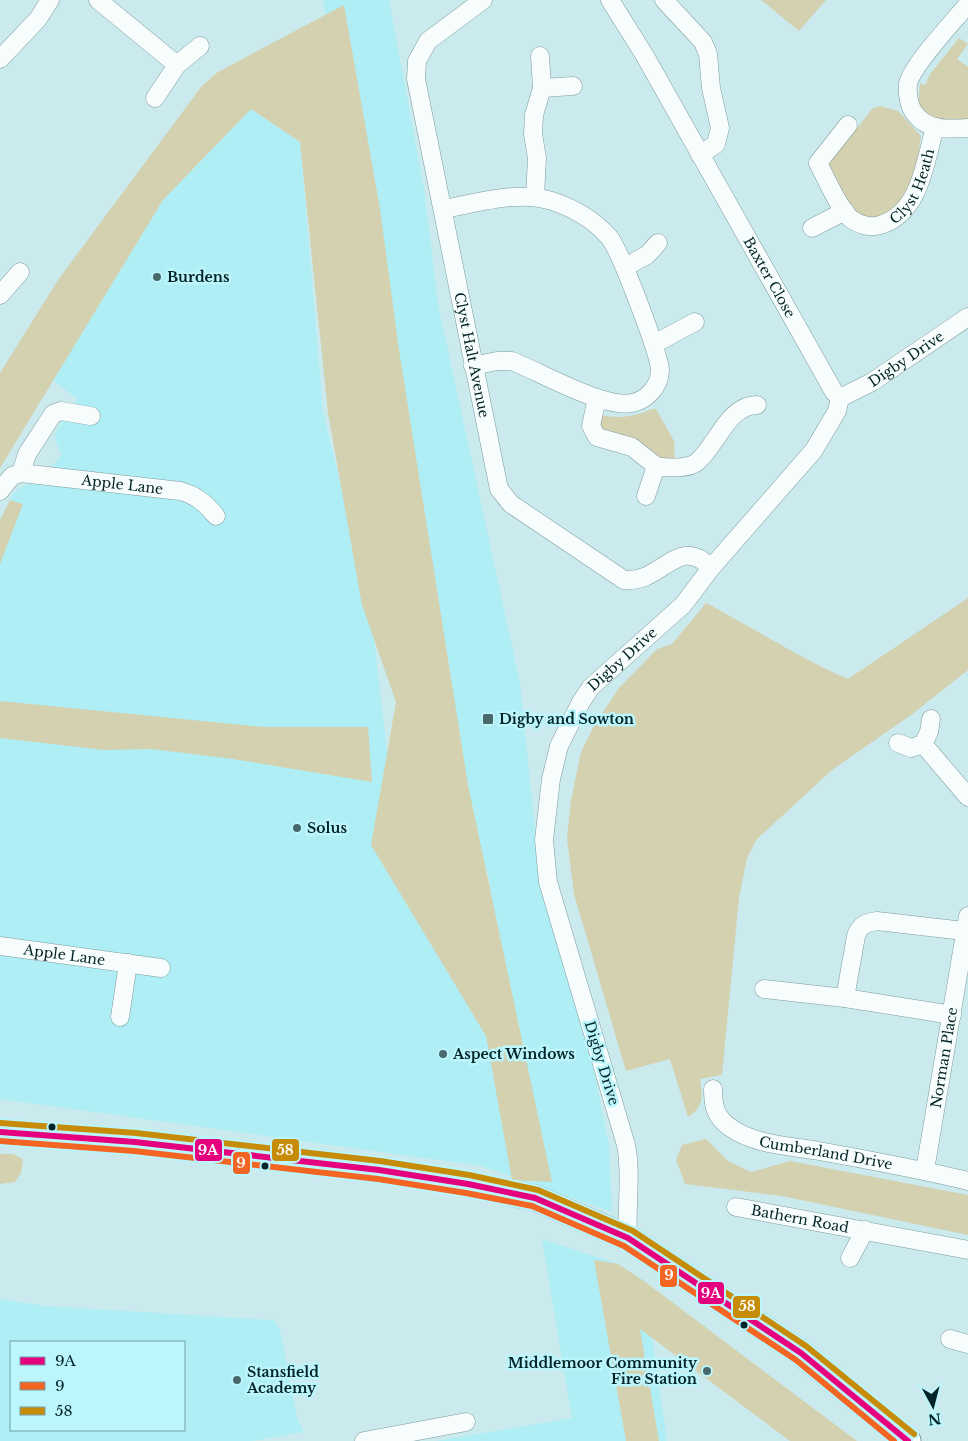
<svg xmlns="http://www.w3.org/2000/svg" width="968" height="1441" font-family="'Libre Baskerville',serif">
<style>
.built{fill:#b0eef5;fill-rule:evenodd}
.green{fill:#d3d1b0}
.lines{fill:none;stroke-linecap:round;stroke-linejoin:round}
.street-casing{stroke:#7e9c9e;stroke-width:19}
.secondary-casing{stroke:#7e9c9e;stroke-width:27}
.street{stroke:#f7fcfc;stroke-width:18}
.secondary{stroke:#f7fcfc;stroke-width:25}
.bus-1-casing{stroke:#bcf5fc;stroke-width:10}
.bus-2-casing{stroke:#bcf5fc;stroke-width:10}
.bus-3-casing{stroke:#bcf5fc;stroke-width:10}
.bus-1{stroke:#e5007d;stroke-width:6}
.bus-2{stroke:#f26522;stroke-width:6}
.bus-3{stroke:#c68c08;stroke-width:6}
.poi-dot{fill:#48696c;stroke:#bcf5fc;stroke-width:2}
.bus-dot{fill:#022427;stroke:#bcf5fc;stroke-width:2}
.labels{text-anchor:middle;stroke-width:5;stroke-linejoin:round;paint-order:stroke}
.street-label{font-size:14px;fill:#022427;stroke:#bcf5fc}
.poi-label{font-size:14px;font-weight:bold;fill:#022427;stroke:#bcf5fc;text-anchor:start}
.line-badge{stroke:#bcf5fc;stroke-width:2}
.badge-label{font-size:14px;text-anchor:middle;font-weight:bold;fill:#fff}
</style>
<rect width="100%" height="100%" fill="#cbeaed"/>
<g class="built">
<polygon points="323,0 389,0 425,195 438,304 520,683 538,859 551,925 593,1066 609,1145 612,1212 482,1166 0,1099 0,520 14,492 27,484 39,483 62,454 55,441 56,432 77,399 53,380 163,200 251,109 300,142 323,411 347,511 367,577 401,874 500,957 489,878 443,716"/>
<polygon points="542,1239 618,1264 644,1281 667,1441 436,1441 572,1418"/>
<path d="M0,1299l46,7 228,14 6,9 17,88 7,15 -52,9h-252zM11,1342h173v88h-173z"/>
</g>
<g class="green">
<polygon points="761,0 826,0 799,31"/>
<polygon points="344,5 380,209 399,350 468,785 552,1182 512,1180 486,1036 371,845 396,702 362,605 328,413 300,142 251,109 163,200 0,468 0,373 58,280 201,87 218,72"/>
<polygon points="959,38 968,44 957,59 968,67 968,122 933,120 918,107 920,83 925,85 930,74"/>
<polygon points="880,106 898,111 921,136 918,158 905,201 873,223 854,216 823,161 847,132 857,128 872,109"/>
<path d="M652,409h4l18,32 1,22h-5l-72,-33 2,-15c20,4 34,2 52,-6z"/>
<polygon points="10,500 23,504 0,564 0,520"/>
<path d="M968,598v72l-57,45 -79,55 -75,69 -10,19 -8,40 -17,177 -22,4c3,18 4,27 -12,38l-18,-58 -44,12 -52,-177 -7,-55 4,-39 10,-48 14,-28 24,-36 38,-39 15,-5 34,-41c48,25 93,55 142,76z"/>
<polygon points="0,701 264,727 368,727 372,782 233,759 151,749 104,750 0,738"/>
<polygon points="706,1139 728,1161 751,1172 790,1161 968,1195 968,1235 782,1196 685,1184 676,1160 682,1145"/>
<polygon points="0,1154 13,1154 23,1159 21,1173 15,1182 0,1184"/>
<polygon points="594,1260 618,1264 644,1281 857,1441 790,1441 640,1329 659,1441 626,1441"/>
</g>
<g class="lines">
<g class="street-casing">
<g id="street">
<polyline points="98,0 177,65"/>
<path id="s1" d="M483,0l-55,41 -11,20 -1,18 83,410 12,15 113,76c38,4 54,-47 87,-12"/>
<path id="s2" d="M610,0l35,56 189,336 6,6"/>
<polyline points="664,0 703,42 708,54 711,88 720,128 716,144 700,155"/>
<path d="M968,4c-14,17 -56,61 -60,80 -1,9 1,23 7,30 13,17 34,15 53,14"/>
<polyline points="0,59 38,19 50,0"/>
<polyline points="542,88 573,86"/>
<polyline points="155,98 177,65 200,46"/>
<path id="s3" d="M848,125l-30,38c8,15 21,46 33,56 8,6 20,9 29,6 40,-11 45,-63 55,-98"/>
<polyline points="535,197 537,158 533,134 534,115 542,88 540,56"/>
<path d="M443,209c35,-6 74,-19 109,-8 21,7 42,19 57,36 11,13 51,118 51,134 -1,16 -13,29 -28,32 -28,6 -92,-31 -120,-42h-15l-24,5"/>
<polyline points="812,228 845,211"/>
<polyline points="625,267 647,255 658,243"/>
<polyline points="0,295 20,272"/>
<polyline points="654,344 695,322"/>
<polyline points="597,398 591,426 597,437 632,447 656,466 646,496"/>
<path d="M656,466c11,2 33,3 41,-4 20,-17 31,-57 60,-57"/>
<path id="s4" d="M21,473l159,18c16,4 25,12 36,25"/>
<polyline points="0,491 12,476 21,473 27,454 53,414 61,411 91,416"/>
<polyline points="898,743 911,748 923,744 929,732 931,719"/>
<polyline points="923,744 968,797"/>
<path id="s5" d="M0,946l161,22"/>
<polyline points="764,989 845,998 952,1015"/>
<path d="M845,998l11,-62c4,-11 9,-13 21,-15l87,10"/>
<polyline points="120,1017 128,963"/>
<path id="s6" d="M713,1089c0,18 3,29 18,39 24,17 60,18 88,23 50,9 100,18 149,30"/>
<path id="s7" d="M925,1170l43,-254"/>
<path id="s8" d="M736,1207l232,43"/>
<path id="s9" d="M628,1238c-2,-31 4,-64 -2,-93l-78,-263 -4,-42 7,-61 8,-33 22,-44 10,-15 92,-82 28,-37 103,-118 23,-39 3,-13 32,-16 96,-65"/>
<polyline points="850,1258 865,1230"/>
<polyline points="950,1339 968,1344"/>
<polyline points="364,1441 466,1422"/>
</g>
</g>
<g class="secondary-casing">
<polyline id="secondary" points="0,1132 135,1142 379,1170 468,1184 535,1198 628,1238 801,1353 908,1441"/>
</g>
<use href="#street" class="street"/>
<use href="#secondary" class="secondary"/>
<g class="bus-1-casing">
<polyline id="bus-1" points="0,1132 135,1142 379,1170 468,1184 535,1198 628,1238 801,1353 908,1441"/>
</g>
<g class="bus-2-casing">
<polyline id="bus-2" points="0,1141 134,1151 378,1179 466,1193 532,1206 624,1246 796,1360 894,1441"/>
</g>
<g class="bus-3-casing">
<polyline id="bus-3" points="1,1123 136,1133 380,1161 469,1175 538,1190 633,1231 806,1346 914,1434"/>
</g>
<use href="#bus-1" class="bus-1"/>
<use href="#bus-2" class="bus-2"/>
<use href="#bus-3" class="bus-3"/>
</g>
<g class="poi-dot">
<circle cx="157" cy="277" r="5"/>
<rect x="482" y="713" width="12" height="12" rx="2.5"/>
<circle cx="297" cy="828" r="5"/>
<circle cx="443" cy="1054" r="5"/>
<circle cx="707" cy="1371" r="5"/>
<circle cx="237" cy="1380" r="5"/>
</g>
<g class="bus-dot">
<circle cx="52" cy="1127" r="4.5"/>
<circle cx="265" cy="1166" r="4.5"/>
<circle cx="744" cy="1325" r="4.5"/>
</g>
<g class="labels">
<g class="street-label">
<text dy="5" stroke="none"><textPath href="#s3" startOffset="198">Clyst Heath</textPath></text>
<text dy="5" stroke="none"><textPath href="#s2" startOffset="320">Baxter Close</textPath></text>
<text dy="5" stroke="none"><textPath href="#s1" startOffset="391">Clyst Halt Avenue</textPath></text>
<text dy="5" stroke="none"><textPath href="#s9" startOffset="1034">Digby Drive</textPath></text>
<text dy="5" stroke="none"><textPath href="#s4" startOffset="102">Apple Lane</textPath></text>
<text dy="5" stroke="none"><textPath href="#s9" startOffset="614">Digby Drive</textPath></text>
<text dy="5" stroke="none"><textPath href="#s5" startOffset="65">Apple Lane</textPath></text>
<text dy="5" stroke="none"><textPath href="#s7" startOffset="114">Norman Place</textPath></text>
<text transform="translate(602 1063) rotate(73)" y="5">Digby Drive</text>
<text dy="5" stroke="none"><textPath href="#s6" startOffset="144">Cumberland Drive</textPath></text>
<text dy="5" stroke="none"><textPath href="#s8" startOffset="65">Bathern Road</textPath></text>
</g>
<g class="poi-label">
<text x="167" y="282">Burdens</text>
<text x="499" y="724">Digby and Sowton</text>
<text x="307" y="833">Solus</text>
<text x="453" y="1059">Aspect Windows</text>
<text x="697" y="1368" text-anchor="end">Middlemoor Community<tspan x="697" dy="16">Fire Station</tspan></text>
<text x="247" y="1377">Stansfield<tspan x="247" dy="16">Academy</tspan></text>
</g>
</g>
<g class="line-badge">
<rect x="271" y="1138" width="29" height="24" rx="5" fill="#c68c08"/>
<rect x="194" y="1138" width="29" height="24" rx="5" fill="#e5007d"/>
<rect x="232" y="1151" width="19" height="24" rx="5" fill="#f26522"/>
<rect x="659" y="1264" width="19" height="24" rx="5" fill="#f26522"/>
<rect x="697" y="1281" width="28" height="24" rx="5" fill="#e5007d"/>
<rect x="732" y="1295" width="29" height="24" rx="5" fill="#c68c08"/>
</g>
<g class="badge-label">
<text x="285" y="1155">58</text>
<text x="208" y="1155">9A</text>
<text x="241" y="1168">9</text>
<text x="669" y="1280">9</text>
<text x="711" y="1298">9A</text>
<text x="747" y="1311">58</text>
</g>
<rect x="10" y="1341" width="175" height="90" fill="#bcf5fc" stroke="#72a1a7"/>
<rect x="20" y="1357" width="25" height="8" fill="#e5007d" stroke="#72a1a7"/>
<text x="55" y="1366" font-size="15" fill="#022427">9A</text>
<rect x="20" y="1382" width="25" height="8" fill="#f26522" stroke="#72a1a7"/>
<text x="55" y="1391" font-size="15" fill="#022427">9</text>
<rect x="20" y="1407" width="25" height="8" fill="#c68c08" stroke="#72a1a7"/>
<text x="55" y="1416" font-size="15" fill="#022427">58</text>
<g transform="translate(933 1406) rotate(173)" stroke="#bcf5fc" stroke-width="4" paint-order="stroke">
<path d="M0-4L9 19L0 12L-9 19Z" fill="#022427"/>
<text y="-8" font-size="14" font-weight="bold" text-anchor="middle" fill="#022427">N</text>
</g>
</svg>
